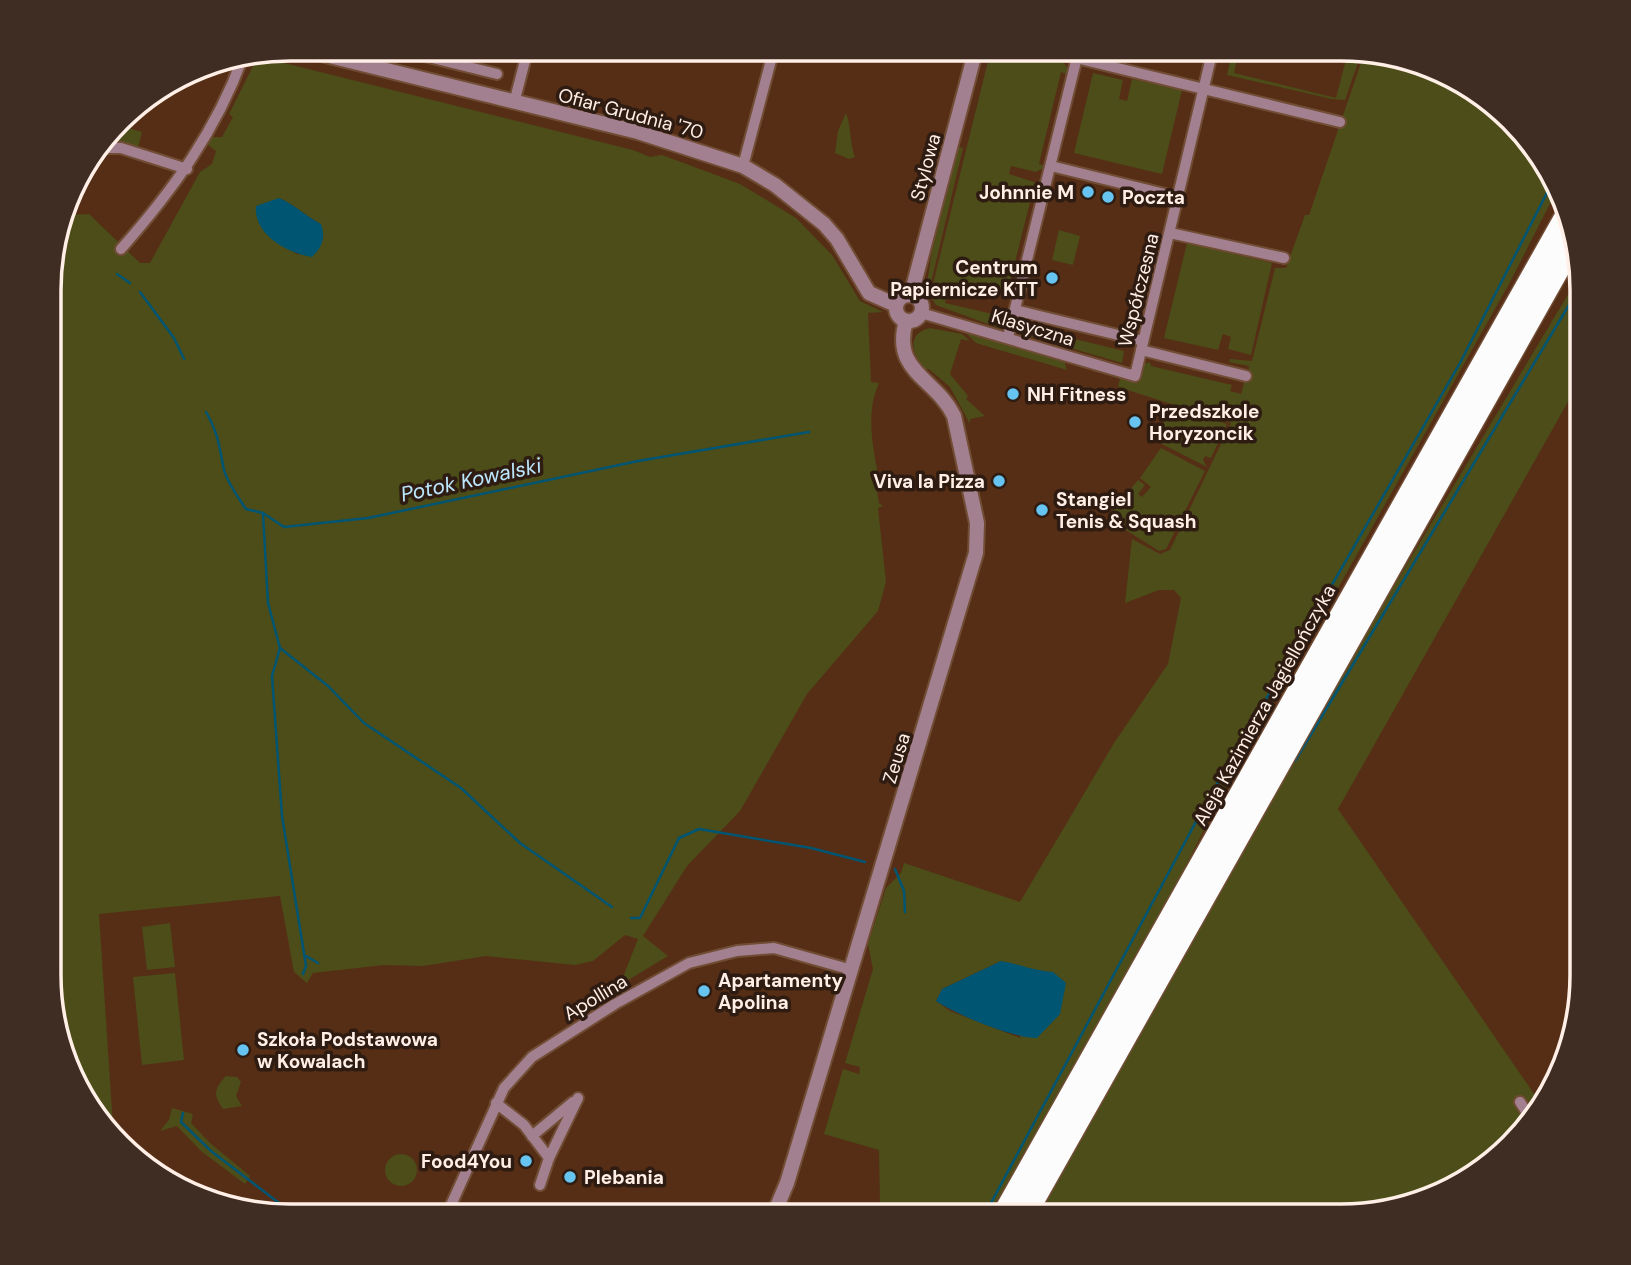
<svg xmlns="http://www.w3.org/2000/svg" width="1631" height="1265" font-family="'DM Sans',sans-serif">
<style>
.green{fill:#4c4d19;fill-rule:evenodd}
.water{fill:#005573}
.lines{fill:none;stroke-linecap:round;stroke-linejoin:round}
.stream{stroke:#005573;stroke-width:2.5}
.minor-casing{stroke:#714d36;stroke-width:14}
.tertiary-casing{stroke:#714d36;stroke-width:18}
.motorway-casing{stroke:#714d36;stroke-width:24}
.minor{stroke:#a3808f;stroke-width:10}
.tertiary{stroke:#a3808f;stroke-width:14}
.motorway{stroke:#fcfcfc;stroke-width:21}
.poi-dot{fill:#67c4f0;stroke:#2e1c12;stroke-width:2.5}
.labels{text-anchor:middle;stroke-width:7;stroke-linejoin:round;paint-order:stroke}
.street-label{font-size:19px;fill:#ffefe6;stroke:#2e1c12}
.poi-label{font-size:19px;font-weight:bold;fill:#ffefe6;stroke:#2e1c12;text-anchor:start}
.water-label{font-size:21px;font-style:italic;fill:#bce7fe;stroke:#2e1c12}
.rim{fill:none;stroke:#ffefe6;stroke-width:3.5}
</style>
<rect width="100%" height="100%" fill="#562e15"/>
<g class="green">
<polygon points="991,49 1014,49 1063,62 1068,69 1067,74 1061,72 1039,164 1047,166 1036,172 1011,166 1009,174 1037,183 1040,196 1032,194 1007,294 961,283 959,286 949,284 945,303 1001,316 1004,313 1004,326 999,328 936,305 930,296"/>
<polygon points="1233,49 1239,49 1234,73 1336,98 1348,52 1340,49 1362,51 1345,100 1332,99 1227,75"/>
<path d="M1365,51l68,16 67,42 58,79 -49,96 -289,514 -48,95 -180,323h-93l-19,-12 -1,-54 -55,-16 19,-65 16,5 1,-7 -15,-4 28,-94 -5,-25 18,-56 15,-15 3,-10 116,39 94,-159 54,-79 13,-66 -7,-8h-15l-34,13 7,-64 28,15 10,-4 61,-127 -113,-36 2,-9 18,5 4,-18 8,-3 1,4 81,19 -2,6 11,3 3,-11 -11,-5 15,3 1,-15 -20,-4 1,-3 22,2 23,-93h11l19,-53h4zM1001,961l32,10 -13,67 -70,-27 -14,-10 6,-12z"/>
<path d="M252,55l381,95 17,7 12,-2 78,29 56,34 36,37 28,46 23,11 -15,1 3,69 8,1c-13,28 -7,60 -1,91l-3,4 4,25 4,3 -5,2 8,74 -8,29 -71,83 -67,117 -53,55 -44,70 25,20 -48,29 18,-46 -13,-4 -32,26 -18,4 -89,-9 -63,10 -39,-1 -71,8 -6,10 -13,-11 -14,-76 -181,18 14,212 5,14 -44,-59 -24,-90 1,-733 15,-43 23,-1 51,49h10l50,-91 12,-8 4,-13 -10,-8 5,-6h11l11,-20 -4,-3 26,-52 -4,-2zM279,198c17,7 26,18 42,26l-23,31 -15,-11z"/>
<polygon points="1093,73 1123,80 1119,99 1127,101 1132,79 1182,90 1162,174 1074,153"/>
<path d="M846,113c6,15 3,28 9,44l-6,2 -14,-6 3,-22z"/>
<polygon points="118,125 142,132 138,149 105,140"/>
<polygon points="954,146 963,148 930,287 926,289 932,251 954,165"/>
<polygon points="1059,230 1080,236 1073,265 1052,260"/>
<polygon points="1187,243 1272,263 1251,355 1228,349 1231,337 1223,334 1218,350 1164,338"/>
<polygon points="1579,276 1582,289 1582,377 1338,809 1541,1104 1522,1134 1434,1198 1341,1216 1034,1216 1290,760"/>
<polygon points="1021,326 1124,351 1122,363 1022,334"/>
<path d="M930,328l32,6 8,7 -9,-2 -11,35 18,22 -2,3 19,17 -15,3v5l-20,-37 -21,-18h-5c-11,-15 -19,-35 6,-41z"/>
<polygon points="964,331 1064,361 1067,370 976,343"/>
<polygon points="1169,406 1227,424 1211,458 1205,456 1203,460 1207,467 1158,442"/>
<polygon points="1161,448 1205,471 1166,549 1159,551 1107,518 1138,480 1145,485 1138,494 1142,497 1151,487 1140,478"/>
<polygon points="170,923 175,967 147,970 142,927"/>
<polygon points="175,973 184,1060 142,1065 133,977"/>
<path d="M226,1076l11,1 4,5 -5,14 6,10 -19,3c-10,-15 -9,-20 3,-33z"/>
<polygon points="172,1108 193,1114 191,1123 210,1143 250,1176 245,1184 201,1151 177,1126 160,1131 169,1120"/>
<circle cx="401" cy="1170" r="16"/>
</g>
<g class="water">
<path d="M279,198c17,7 26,18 42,26 5,14 1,23 -9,33 -25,-4 -59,-23 -56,-51z"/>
<path d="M1001,961c18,3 33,10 52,11l13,11 -6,31 -23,24c-24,0 -80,-23 -101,-37l6,-12z"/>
</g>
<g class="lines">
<g class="stream">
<polyline points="117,274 130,283"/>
<polyline points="140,292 174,338 184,359"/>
<path d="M206,412c13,23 13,34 18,58 4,14 14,27 22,39l17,4 21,14 84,-9 270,-57 171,-29"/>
<polyline points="263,514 268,603 280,648 272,676 282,816 306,966 303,974"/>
<polyline points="280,648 328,686 364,723 461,788 520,843 612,907"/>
<polyline points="1295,761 1581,285"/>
<polyline points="895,869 904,891 905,912"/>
<polyline points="631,918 640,918 679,838 699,829 811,848 865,862"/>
<polyline points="306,956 318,963"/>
<polyline points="183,1113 181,1122 211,1151 296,1216"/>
<path d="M352,1216c21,-14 43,-14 65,0"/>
<polyline points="984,1216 1206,803 1460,363 1554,179"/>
</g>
<g class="minor-casing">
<g id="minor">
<polyline points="396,49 497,74"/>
<polyline points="848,49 874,55"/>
<polyline points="1039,49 1340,122"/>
<polyline points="514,103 528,49"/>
<polyline points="98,148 121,148 187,169"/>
<polyline points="743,166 774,49"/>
<polyline points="1051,166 1177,197"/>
<polyline points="1170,233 1284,258"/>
<path d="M121,249c52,-59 95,-118 122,-192"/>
<polyline points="1015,310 1143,341"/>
<polyline points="921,313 1135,376 1213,49"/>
<polyline points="1008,337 1079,49"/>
<polyline points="1141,350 1246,376"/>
<polyline points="1520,1102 1531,1119"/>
<polyline points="496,1103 524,1125 549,1158 540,1185"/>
<polyline points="532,1136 573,1102"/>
<polyline points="549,1158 578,1098"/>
<polyline points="446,1216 504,1088 532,1057 615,1004 689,963 737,951 774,948 852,970"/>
</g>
</g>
<g class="tertiary-casing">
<g id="tertiary">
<polyline points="301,49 638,132 743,166 775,185 824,224 837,239 869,293 896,305"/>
<circle cx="909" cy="308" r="13"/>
<polyline points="911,295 976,49"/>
<path d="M773,1216l14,-33 189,-630 1,-30 -23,-107c-18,-38 -63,-44 -48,-95"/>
</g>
</g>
<g class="motorway-casing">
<g id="motorway">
<polyline points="1002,1216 1565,217"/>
<polyline points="1025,1216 1572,246"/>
</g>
</g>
<use href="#minor" class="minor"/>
<use href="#tertiary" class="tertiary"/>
<use href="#motorway" class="motorway"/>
</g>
<g class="poi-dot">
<circle cx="1088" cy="192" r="7"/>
<circle cx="1108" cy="197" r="7"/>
<circle cx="1052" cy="278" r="7"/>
<circle cx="1013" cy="394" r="7"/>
<circle cx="1135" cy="422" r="7"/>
<circle cx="999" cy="481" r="7"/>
<circle cx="1042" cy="510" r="7"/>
<circle cx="704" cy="991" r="7"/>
<circle cx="243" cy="1050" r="7"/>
<circle cx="526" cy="1161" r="7"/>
<circle cx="570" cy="1177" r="7"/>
</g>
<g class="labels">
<g class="street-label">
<text transform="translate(631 113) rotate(15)" y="7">Ofiar Grudnia '70</text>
<text transform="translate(925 167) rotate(-75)" y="7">Stylowa</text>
<text transform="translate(1138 290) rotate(-76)" y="7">Współczesna</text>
<text transform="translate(1033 327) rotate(17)" y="7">Klasyczna</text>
<text transform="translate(1264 705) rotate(-61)" y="7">Aleja Kazimierza Jagiellończyka</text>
<text transform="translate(896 758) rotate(-73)" y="7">Zeusa</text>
<text transform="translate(595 997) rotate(-31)" y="7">Apollina</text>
</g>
<g class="poi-label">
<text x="1074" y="199" text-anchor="end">Johnnie M</text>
<text x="1122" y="204">Poczta</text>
<text x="1038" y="274" text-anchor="end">Centrum<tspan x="1038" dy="22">Papiernicze KTT</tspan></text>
<text x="1027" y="401">NH Fitness</text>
<text x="1149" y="418">Przedszkole<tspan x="1149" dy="22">Horyzoncik</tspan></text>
<text x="985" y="488" text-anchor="end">Viva la Pizza</text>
<text x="1056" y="506">Stangiel<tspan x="1056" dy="22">Tenis &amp; Squash</tspan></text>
<text x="718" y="987">Apartamenty<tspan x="718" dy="22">Apolina</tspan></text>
<text x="257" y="1046">Szkoła Podstawowa<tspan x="257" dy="22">w Kowalach</tspan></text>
<text x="512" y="1168" text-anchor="end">Food4You</text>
<text x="584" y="1184">Plebania</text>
</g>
<g class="water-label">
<text transform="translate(471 480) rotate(-12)" y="7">Potok Kowalski</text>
</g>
</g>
<path d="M0 0H1631V1265H0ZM290 61H1341A229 229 0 0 1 1570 290V975A229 229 0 0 1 1341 1204H290A229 229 0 0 1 61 975V290A229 229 0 0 1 290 61Z" fill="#3f2d23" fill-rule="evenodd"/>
<path class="rim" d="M290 61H1341A229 229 0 0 1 1570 290V975A229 229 0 0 1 1341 1204H290A229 229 0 0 1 61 975V290A229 229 0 0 1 290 61Z"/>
</svg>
